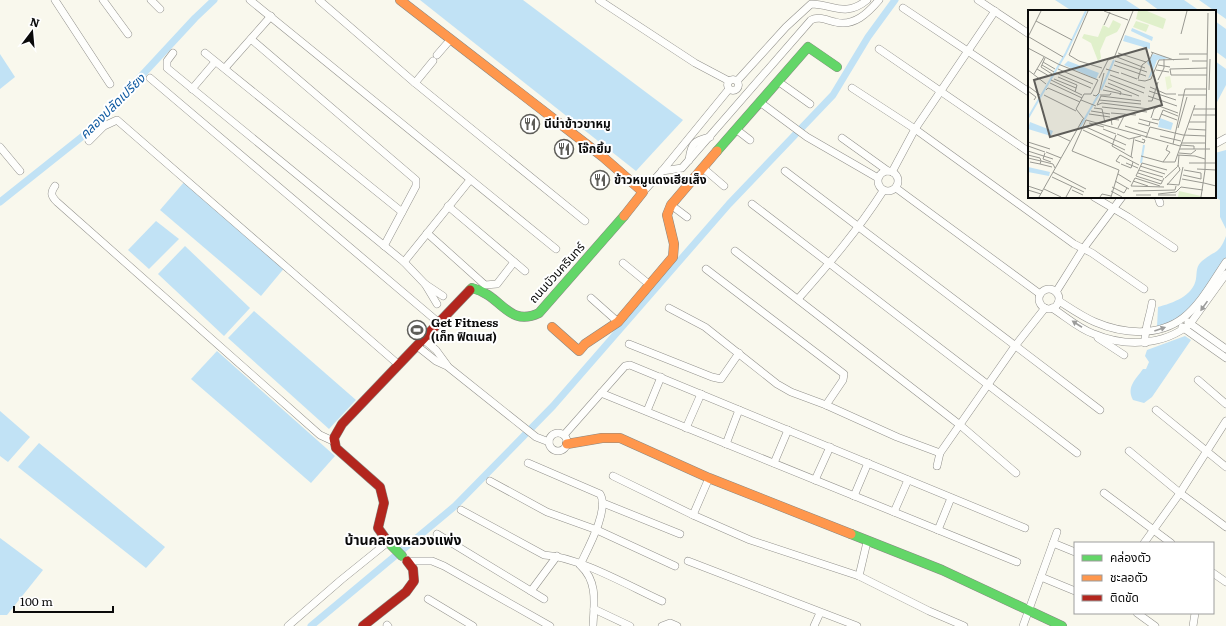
<svg xmlns="http://www.w3.org/2000/svg" width="1226" height="626" font-family="Literata,'Noto Sans Thai',serif">
<style>
.water{fill:#c1e2f5}
.lines{fill:none;stroke-linecap:round;stroke-linejoin:round}
.canal{stroke:#c1e2f5;stroke-width:7}
.street-casing{stroke:#92918c;stroke-width:8}
.fast-casing{stroke:#888883;stroke-width:10}
.slow-casing{stroke:#888883;stroke-width:10}
.jam-casing{stroke:#888883;stroke-width:10}
.street{stroke:#fefefc;stroke-width:7}
.fast{stroke:#63d668;stroke-width:9}
.slow{stroke:#ff974d;stroke-width:9}
.jam{stroke:#b3261e;stroke-width:9}
.oneway{fill:#9c9c9b}
.labels{text-anchor:middle;stroke-width:4;stroke-linejoin:round;paint-order:stroke}
.poi-label{font-size:12px;font-weight:bold;fill:#0a0a0a;stroke:#fff;text-anchor:start}
.street-label{font-size:12px;fill:#0a0a0a;stroke:#fff}
.water-label{font-size:13px;font-style:italic;fill:#0f5aa1;stroke:#fff}
.quarter-label{font-size:14px;font-weight:bold;fill:#0a0a0a;stroke:#fff}
.inset-river{fill:none;stroke:#c1e2f5;stroke-width:2}
.inset-road{fill:none;stroke:#999992;stroke-width:1}
.view{fill:#5e5d59;fill-opacity:0.15;stroke:#5e5d59;stroke-width:2}
.inset-edge{fill:none;stroke:#0a0a0a;stroke-width:2}
</style>
<rect width="100%" height="100%" fill="#f9f8ed"/>
<g class="water">
<polygon points="420,0 523,0 683,120 636,171"/>
<polygon points="1055,0 1126,0 1143,11 1072,11"/>
<polygon points="1145,0 1184,0 1200,11 1160,11"/>
<polygon points="1199,0 1226,0 1226,19"/>
<polygon points="1215,21 1226,29 1226,59 1215,51"/>
<polygon points="0,54 15,77 0,89"/>
<polygon points="1215,61 1226,69 1226,85 1216,104"/>
<polygon points="1226,150 1226,229 1220,217 1220,200 1215,197 1215,153"/>
<polygon points="185,181 286,266 261,296 160,210"/>
<polygon points="156,221 179,239 149,269 128,250"/>
<path d="M1226,236v25l-31,44 -26,20 -12,2 1,-20c15,-4 35,-11 38,-28 1,-7 0,-13 6,-18 13,-11 17,-6 24,-25z"/>
<polygon points="185,246 250,308 224,336 158,274"/>
<polygon points="254,311 356,400 329,429 228,338"/>
<path d="M1185,336l6,4 -39,57 -8,6 -11,-3c-7,-13 3,-21 10,-31h3l3,-7 -4,-6 2,-6z"/>
<polygon points="217,351 335,456 311,483 191,379"/>
<polygon points="0,411 30,437 8,462 0,456"/>
<polygon points="39,443 165,547 146,568 18,467"/>
<polygon points="0,538 43,570 7,615 0,615"/>
</g>
<g class="lines">
<g class="canal">
<polyline points="0,202 93,128 195,18 214,0"/>
<polyline points="311,626 455,506 553,406 729,204 833,95 868,37 895,0"/>
</g>
<g class="street-casing">
<g id="street">
<polyline points="55,0 110,84"/>
<polyline points="103,0 128,34"/>
<polyline points="151,0 160,9"/>
<polyline points="250,0 556,249"/>
<polyline points="319,0 415,83 585,221"/>
<polyline points="599,0 695,63 729,81"/>
<polyline points="978,0 1029,34"/>
<polyline points="903,8 1029,92"/>
<polyline points="251,39 416,180 416,186 384,246"/>
<polyline points="879,49 1029,152"/>
<polyline points="173,53 167,61 167,68 404,262 425,284 437,304"/>
<polyline points="205,53 402,212"/>
<polyline points="437,55 450,40"/>
<polyline points="225,68 271,16"/>
<polyline points="150,78 438,322"/>
<circle cx="733" cy="85" r="5.5"/>
<path d="M737,81l49,-54 25,-23c22,0 34,14 56,-4"/>
<polyline points="779,82 810,104"/>
<polyline points="415,83 433,61"/>
<polyline points="852,88 915,129 1074,244 1092,253 1144,289"/>
<polyline points="192,89 215,62"/>
<polyline points="761,103 807,137 878,178"/>
<polyline points="737,130 750,140"/>
<polyline points="842,138 888,171"/>
<polyline points="89,141 104,126 117,120 399,365"/>
<polyline points="1215,144 1226,138"/>
<polyline points="0,147 20,171"/>
<path d="M689,160c2,-17 5,-19 21,-23"/>
<polyline points="703,168 724,186"/>
<circle cx="888" cy="181" r="10"/>
<path d="M662,171l20,-3 129,-148c8,-4 15,0 24,2 19,5 33,-9 44,-22"/>
<polyline points="785,171 1100,410"/>
<polyline points="892,172 915,129 995,11"/>
<path d="M55,186c-5,7 -4,10 2,16l263,233 13,6"/>
<polyline points="896,188 1040,294"/>
<polyline points="643,192 662,171 729,89"/>
<polyline points="1094,197 1128,217 1174,248"/>
<polyline points="1158,197 1160,203"/>
<polyline points="752,204 1077,453"/>
<polyline points="671,205 687,217"/>
<polyline points="448,206 525,271"/>
<polyline points="427,233 485,285 497,284 514,262"/>
<polyline points="735,251 960,425 1016,473"/>
<polyline points="404,262 470,180"/>
<polyline points="623,263 650,285"/>
<polyline points="706,269 844,374 843,380 826,405"/>
<polyline points="425,284 443,296"/>
<circle cx="1049" cy="299" r="10"/>
<polyline points="1056,292 1083,249 1122,197"/>
<polyline points="591,298 618,322"/>
<path d="M798,299c31,-35 60,-69 85,-108"/>
<path d="M1059,301c11,7 24,16 36,21 28,12 63,15 88,-4 18,-14 30,-37 43,-56"/>
<polyline points="669,308 705,327 777,384 791,392 826,405 897,437 940,453"/>
<path d="M1052,308c13,8 27,21 42,26 31,13 69,12 96,-10l36,-50"/>
<polyline points="1188,322 1226,349"/>
<polyline points="1182,327 1226,358"/>
<polyline points="1098,338 1124,355"/>
<polyline points="423,339 436,350 447,365"/>
<path d="M1145,343c-1,-14 5,-26 7,-40"/>
<polyline points="629,344 712,377 721,379 739,353"/>
<polyline points="417,346 436,361 447,366 536,437 549,442"/>
<polyline points="1198,380 1226,404"/>
<polyline points="601,393 1017,562"/>
<polyline points="1156,410 1226,467"/>
<polyline points="647,411 661,377"/>
<polyline points="686,428 701,394"/>
<circle cx="558" cy="442" r="9"/>
<polyline points="564,435 625,366 630,365 1025,528"/>
<polyline points="726,444 739,410"/>
<polyline points="1129,451 1180,493 1226,527"/>
<path d="M528,463l72,31c10,15 -13,56 -20,71"/>
<polyline points="774,463 788,430"/>
<polyline points="937,466 940,453 1015,346 1045,308"/>
<polyline points="613,476 693,515 750,540 859,576 929,611 964,626"/>
<polyline points="815,480 830,447"/>
<polyline points="490,481 547,512 597,530 675,566"/>
<polyline points="1104,493 1171,543"/>
<polyline points="854,496 868,463"/>
<polyline points="603,503 680,534"/>
<path d="M461,510l83,45c35,2 85,31 118,46"/>
<polyline points="894,512 908,480"/>
<polyline points="693,515 709,478"/>
<polyline points="938,530 951,498"/>
<polyline points="437,534 544,599"/>
<polyline points="1053,543 1075,552"/>
<polyline points="1144,543 1180,493 1226,421"/>
<polyline points="404,558 407,561 432,561 444,566 550,626"/>
<polyline points="688,561 857,626"/>
<path d="M581,566c17,16 13,38 12,60"/>
<polyline points="1213,573 1226,582"/>
<polyline points="859,576 867,542"/>
<polyline points="1041,577 1075,591"/>
<polyline points="531,591 557,556"/>
<polyline points="428,599 473,626"/>
<polyline points="594,609 630,626"/>
<polyline points="1137,613 1155,626"/>
<polyline points="387,625 388,626"/>
<polyline points="288,626 341,580 388,542 391,545"/>
<polyline points="662,626 670,623 677,626"/>
<polyline points="814,626 820,613"/>
<polyline points="1023,626 1057,532"/>
<polyline points="1193,626 1195,613"/>
</g>
</g>
<g class="fast-casing">
<g id="fast">
<polyline points="717,151 808,47 837,67"/>
<path d="M470,290l2,-2c30,7 36,40 67,25l85,-97"/>
<polyline points="851,534 942,570 1062,626"/>
<polyline points="391,545 402,556"/>
</g>
</g>
<g class="slow-casing">
<g id="slow">
<polyline points="400,0 603,157 643,192 624,216"/>
<polyline points="552,327 579,351 585,344 618,322 673,257 674,244 667,215 671,205 717,151"/>
<polyline points="567,444 602,438 620,438 709,478 851,534"/>
</g>
</g>
<g class="jam-casing">
<g id="jam">
<polyline points="388,542 378,528 384,503 380,487 336,448 334,438 342,424 470,290"/>
<polyline points="363,626 406,592 414,581 413,569 407,561"/>
</g>
</g>
<use href="#street" class="street"/>
<use href="#fast" class="fast"/>
<use href="#slow" class="slow"/>
<use href="#jam" class="jam"/>
</g>
<defs><path id="oneway-solid" d="M-6-.8H1V-3.2L6.5 0L1 3.2V.8H-6Z"/></defs>
<g class="oneway">
<use href="#oneway-solid" transform="translate(1204 306) rotate(125)"/>
<use href="#oneway-solid" transform="translate(1077 324) rotate(-147)"/>
<use href="#oneway-solid" transform="translate(1160 329) rotate(-19)"/>
</g>
<defs>
<g id="restaurant-ring" transform="scale(1)"><circle r="9.5" fill="#fff" stroke="#5e5d59" stroke-width="1.5"/><path d="M-5-6h1v4h1v-4h1v4h1v-4h1v5L-1.5 .5V6h-2V.5L-5-1ZM5-6V6H3V1.5H1.5Q1.5-4 5-6Z" fill="#5e5d59"/></g>
<g id="stadium-ring" transform="scale(1)"><circle r="9.5" fill="#fff" stroke="#5e5d59" stroke-width="1.5"/><path d="M0-5a6.5 5 0 1 0 0 10a6.5 5 0 1 0 0-10ZM-3.5-1.8h7v3.6h-7Z" fill="#5e5d59"/></g>
</defs>
<g fill-rule="evenodd">
<use href="#restaurant-ring" x="530" y="124"/>
<use href="#restaurant-ring" x="564" y="149"/>
<use href="#restaurant-ring" x="600" y="180"/>
<use href="#stadium-ring" x="417" y="330"/>
</g>
<g class="labels">
<g class="poi-label">
<text x="544" y="128">นีน่าข้าวขาหมู</text>
<text x="578" y="153">โจ๊กยิ้ม</text>
<text x="614" y="184">ข้าวหมูแดงเฮียเส็ง</text>
<text x="431" y="327">Get Fitness<tspan x="431" dy="14">(เก็ท ฟิตเนส)</tspan></text>
</g>
<g class="street-label">
<text transform="translate(557 273) rotate(-48)" y="4">ถนนบัวนครินทร์</text>
</g>
<g class="water-label">
<text transform="translate(112 106) rotate(-45)" y="5">คลองปลัดเปรียง</text>
</g>
<g class="quarter-label">
<text x="403" y="545">บ้านคลองหลวงแพ่ง</text>
</g>
</g>
<g transform="translate(1028 10)">
<rect width="188" height="188" fill="#f9f8ed"/>
<path d="M110,1h9l19,8 -3,10 -27,-10zM85,10l8,4 -1,3 -3,5 -11,5 -6,14 1,7 -3,3 -7,-18 -9,-5 2,-4 14,3 5,-12 6,3zM108,11l13,4 -3,7 -13,-5zM151,181l22,5v1h-23z" fill="#e0f0cb"/>
<path d="M142,66l2,11 -5,3 -2,-13z" fill="#ebf4d5"/>
<path d="M104,18l21,9 -1,4 -21,-10zM97,25l25,8v6l-27,-8zM125,44l17,4 -13,2 -6,16 -3,3 4,-10 -5,-6zM40,51l31,12 -3,6 -32,-14zM132,108l13,5 -2,7 -13,-3zM2,112l23,9 -2,5 -23,-7zM0,157l22,5 -1,4 -21,-4z" fill="#c1e2f5"/>
<path class="inset-river" d="M73,80l13,-30M0,108l38,-65 20,-42M52,117l19,-33M113,153l3,-18"/>
<path class="inset-road" d="M60,1l-19,44 10,6 23,7M76,1l24,9M8,11l36,19M76,15l6,-13M153,24l6,-23M0,27l13,-26M1,27l34,20M0,38l30,16 40,16M123,42l23,8M90,43l28,9M151,44h28M89,47l28,11M17,48l-4,9 11,7M87,51l32,11M164,51h15M15,52l12,7M14,55l12,7M86,55l32,11M130,55l12,2M9,59l12,7M30,59l35,15M78,59l13,4M0,60l18,14M128,60l13,2M28,63l35,15M93,63l16,6M6,64l10,-17M82,65l35,13M179,65h-36l-1,-6 37,-1M30,67l19,8 -2,7M71,68l9,-18 6,-2 19,-47M26,69l22,9M80,69l36,14M110,69l4,-14 8,-6 3,-7M23,70l31,15M110,70l7,1 6,-2 8,-19 30,-1M130,70l6,-12v-9M22,73l32,15M80,73l31,13M0,76l12,9M77,76l16,6 -1,3M122,77l16,7h10M18,80l2,-2 32,14M75,80l29,6M181,80l1,-31M0,81l8,6 -2,3M121,81l27,9M16,85l32,16M65,85l3,1 3,-3 5,-20M72,85h10l1,-2M150,85h28M120,86l29,10M53,90l15,6M71,90l42,4M120,91h4l6,-19M69,95l5,-2 47,6M69,95l4,-9 40,5M74,97l45,5M66,98l8,1 3,14M166,99h22M63,101l19,3M83,103l25,2M61,104l21,3M133,104l16,6M165,105h23M123,108l3,-9 5,-3 19,7M56,109l-8,-10 8,-15h7l7,-14M111,109l19,5M124,109l7,1 4,-10 15,6M58,110l-14,31 47,19 -8,27M58,110l94,26M161,112h17M61,113l15,4M110,113l11,3 1,-4M84,115l-1,-6 8,1M97,116l22,7M58,117l40,18M90,118l7,-14M150,118l9,-31M75,119l13,5M160,119l18,1M55,120l42,20M89,124l12,5 12,-3M29,125l13,6M88,125l-4,11 21,12M132,126l21,5M118,128l4,-11 33,8 23,1M107,130l9,3 1,-3 -3,-1M0,132l22,7M153,133h24M145,134l12,-55h21M152,135l14,1v3M0,136l17,6M152,139h30M0,141l25,8M18,142l15,6M17,143l-2,6 8,3M151,143l12,1 5,-4M0,145l12,3 1,3 12,3 2,4M149,145l18,1 10,3M113,146l22,6h12l20,-57M103,147l3,-19M0,148l13,3 -1,3 -10,-2M135,152l7,-10 -4,-2 2,-5M92,153l-4,-2 4,-6 19,10M98,153l12,5M161,153h27M12,154l12,3M93,154l10,4 2,-6M150,155v2l1,-12M112,156l25,8M169,159l19,1M111,160l24,7M156,160l17,3v6M25,162l33,17M110,163l24,8M90,164l13,8M155,165l18,4M24,167l32,15M136,168l-3,6 -25,-8 6,-13 25,7M137,168l12,-11M154,169l22,4M87,171l14,8M105,171l15,5M176,173l12,3M139,174l12,1 4,-18M139,175l13,-15 -1,-3M0,176l15,5M132,176l-25,-8 -4,8 33,1M84,177l12,6 3,-5M153,177l22,3M16,179l17,8M0,180l13,4M44,180l11,5M83,181l11,6M105,181l42,-1 1,-4M130,184l18,-2 5,-5M108,185h15M130,185h18M11,187l44,-78M38,187l6,-11M72,187l2,-3 9,2M173,187l4,-27 3,-157"/>
<path class="view" d="M118,38l16,57 -112,32 -16,-57z"/>
<rect width="188" height="188" class="inset-edge"/>
</g>
<rect x="1074" y="542" width="140" height="72" fill="#ffffff" stroke="#9d9d9d"/>
<rect x="1082" y="555" width="20" height="6" fill="#63d668" stroke="#9d9d9d"/>
<text x="1110" y="562" font-size="12" fill="#0a0a0a">คล่องตัว</text>
<rect x="1082" y="575" width="20" height="6" fill="#ff974d" stroke="#9d9d9d"/>
<text x="1110" y="582" font-size="12" fill="#0a0a0a">ชะลอตัว</text>
<rect x="1082" y="595" width="20" height="6" fill="#b3261e" stroke="#9d9d9d"/>
<text x="1110" y="602" font-size="12" fill="#0a0a0a">ติดขัด</text>
<g transform="translate(32 32) rotate(16)" stroke="#ffffff" stroke-width="3" paint-order="stroke">
<path d="M0-3L7 15L0 10L-7 15Z" fill="#0a0a0a"/>
<text y="-6" font-size="11" font-weight="bold" text-anchor="middle" fill="#0a0a0a">N</text>
</g>
<path d="M14 606v6h99v-6" fill="none" stroke="#0a0a0a" stroke-width="2"/>
<text x="20" y="606" font-size="12" fill="#0a0a0a" stroke="#ffffff" stroke-width="3" paint-order="stroke">100 m</text>
</svg>
